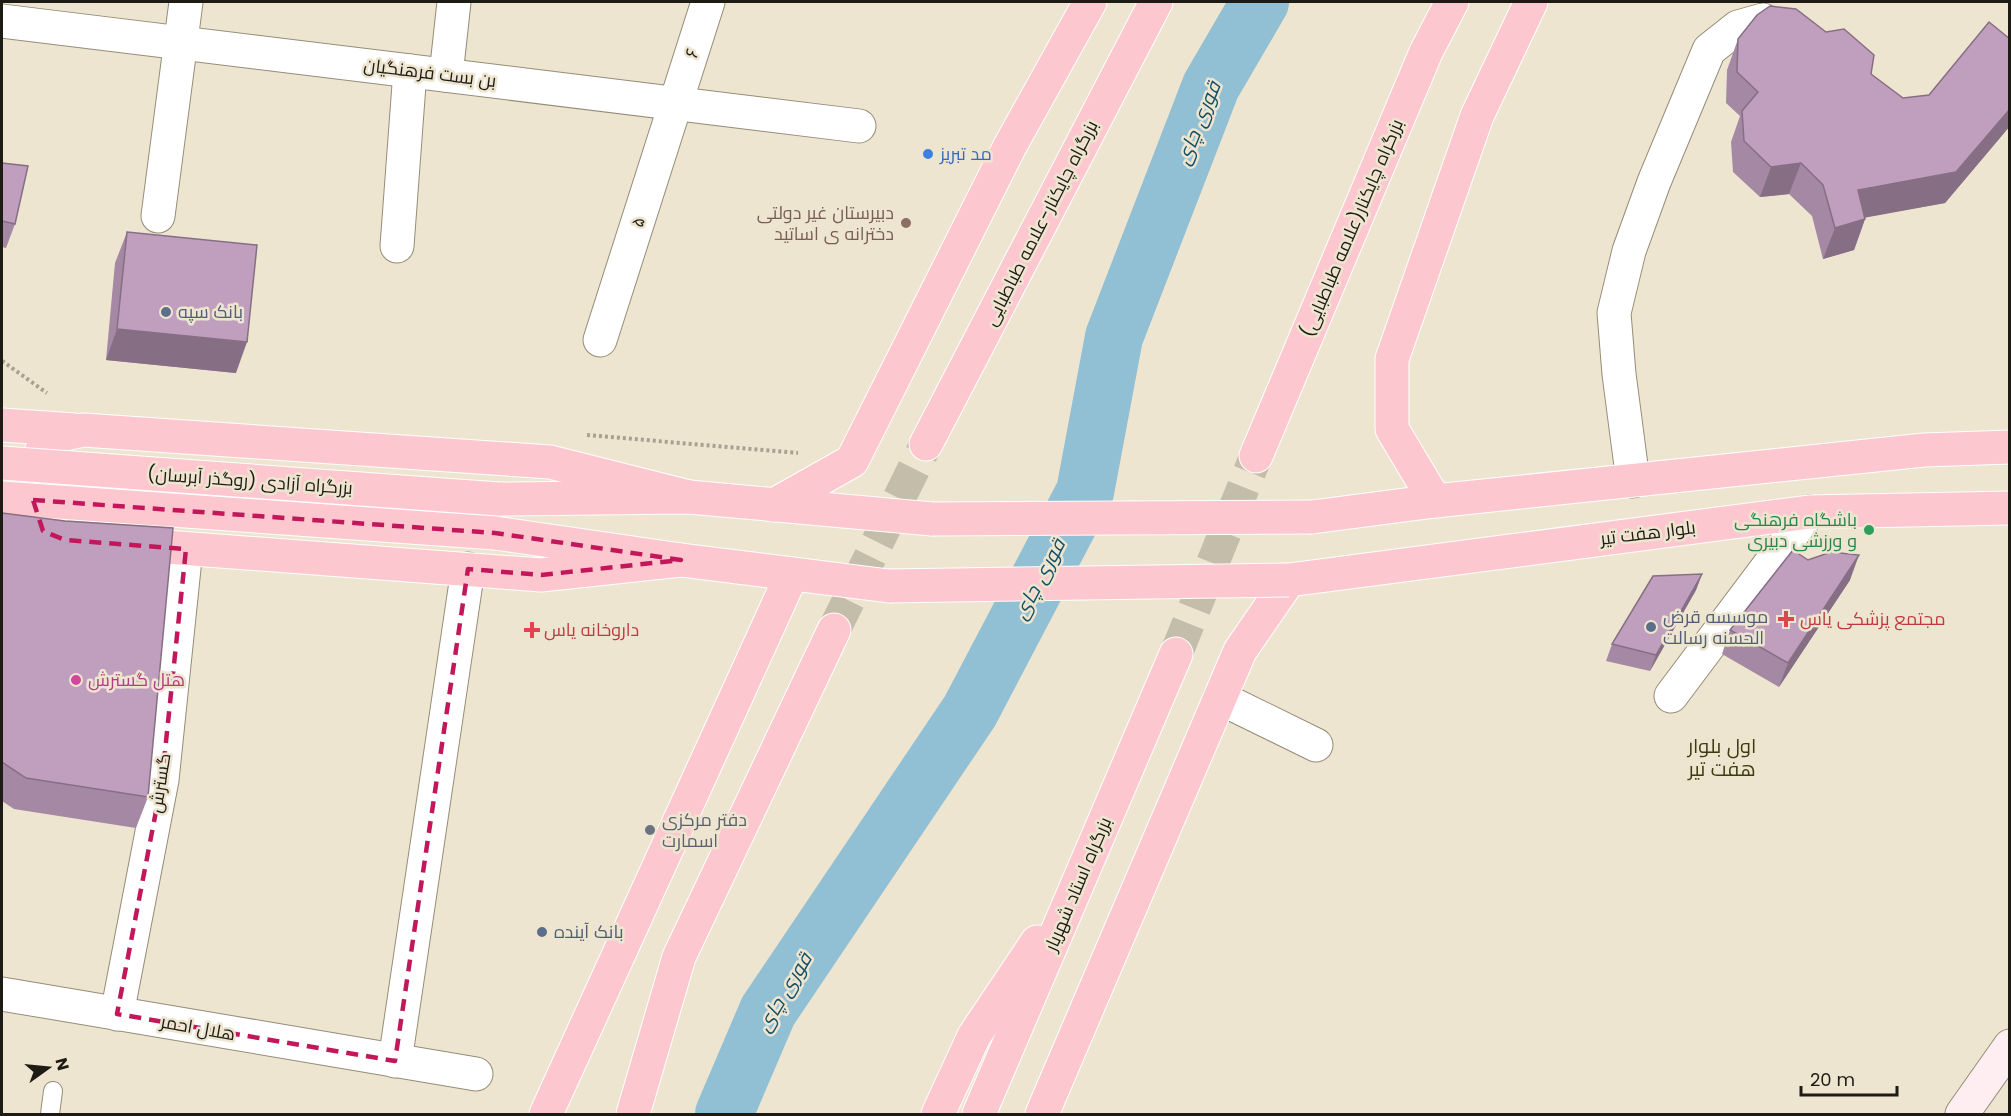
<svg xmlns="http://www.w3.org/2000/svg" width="2011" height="1116" font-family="Poppins,Cairo,sans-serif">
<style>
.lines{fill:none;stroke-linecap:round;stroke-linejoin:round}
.river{stroke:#91bfd4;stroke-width:58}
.highway-tunnel{stroke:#c4bdaa;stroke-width:33;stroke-dasharray:33 16;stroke-linecap:butt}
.lane-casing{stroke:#958c79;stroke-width:20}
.street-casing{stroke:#958c79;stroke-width:35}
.secondary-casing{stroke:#958c79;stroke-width:35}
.highway-casing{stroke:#fff;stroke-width:35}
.path{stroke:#a8a191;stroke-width:4;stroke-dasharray:3 3;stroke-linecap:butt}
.lane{stroke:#fff;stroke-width:18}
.street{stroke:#fff;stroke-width:33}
.secondary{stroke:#feeef1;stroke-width:33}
.highway{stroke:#fdc7cf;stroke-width:33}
.highway-bridge-casing{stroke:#fff;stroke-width:35;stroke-linecap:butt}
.highway-bridge{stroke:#fdc7cf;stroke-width:33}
.wall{fill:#a588a3}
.shaded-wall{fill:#866f84}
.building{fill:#c09ebd;stroke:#866f84;stroke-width:1.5}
.marked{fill:none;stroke:#c2185b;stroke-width:4.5;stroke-dasharray:12 8;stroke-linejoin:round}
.shop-dot{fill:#3f7fe0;stroke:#eee5d0;stroke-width:2}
.education-dot{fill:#8d6e63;stroke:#eee5d0;stroke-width:2}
.service-dot{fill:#5c6f8a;stroke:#eee5d0;stroke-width:2}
.leisure-dot{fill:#2e9e5b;stroke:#eee5d0;stroke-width:2}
.health-dot{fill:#e0444e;stroke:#eee5d0;stroke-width:2}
.hotel-dot{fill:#d1479c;stroke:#eee5d0;stroke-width:2}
.worship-dot{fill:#6b7280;stroke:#eee5d0;stroke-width:2}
.labels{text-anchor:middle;stroke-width:5;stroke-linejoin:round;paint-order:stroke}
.street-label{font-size:18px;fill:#1e1b14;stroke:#eee5d0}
.shop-label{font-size:18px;fill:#366cbe;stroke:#eee5d0;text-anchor:start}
.education-label{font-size:18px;fill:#785e54;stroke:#eee5d0;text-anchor:end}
.service-label{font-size:18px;fill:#4e5e75;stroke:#eee5d0;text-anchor:start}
.leisure-label{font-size:18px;fill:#27864d;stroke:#eee5d0;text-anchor:end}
.health-label{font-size:18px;fill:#be3a42;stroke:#eee5d0;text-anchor:start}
.hotel-label{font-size:18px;fill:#b23c85;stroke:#eee5d0;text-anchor:start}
.worship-label{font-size:18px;fill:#5b616d;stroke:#eee5d0;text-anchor:start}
.water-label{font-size:20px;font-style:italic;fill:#124f65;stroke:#eee5d0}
.neighbourhood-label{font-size:20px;fill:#3e3b11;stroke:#eee5d0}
</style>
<rect width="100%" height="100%" fill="#eee5d0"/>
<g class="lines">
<polyline class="river" points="724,1114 768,1011 970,711 1085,492 1114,337 1211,86 1260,2"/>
<g class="highway-tunnel">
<polyline points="834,630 926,444"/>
<polyline points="1176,654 1256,456"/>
</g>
<g class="lane-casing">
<polyline id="lane" points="50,1114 53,1091"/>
</g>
<g class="street-casing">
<g id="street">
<polyline points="2,21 859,126"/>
<polyline points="446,75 454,2"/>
<polyline points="158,216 186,2"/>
<polyline points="397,246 410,71"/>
<polyline points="600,340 708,2"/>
<polyline points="1633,481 1619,374 1614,313 1629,251 1654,182 1709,50 1738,27 1763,20"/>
<polyline points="1671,696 1809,512"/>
<polyline points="1220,698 1316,745"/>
<polyline points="2,994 476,1074"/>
<polyline points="117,1014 162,780 186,549"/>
<polyline points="395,1061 468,569"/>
</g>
</g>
<g class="secondary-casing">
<polyline id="secondary" points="1962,1114 2010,1046"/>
</g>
<g class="highway-casing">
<g id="highway">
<polyline points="2,425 75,430"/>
<polyline points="926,444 1156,2"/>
<polyline points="1256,456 1426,52 1452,2"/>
<polyline points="499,499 689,497 932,519"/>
<polyline points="1435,501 1392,429 1392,359 1477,116 1531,2"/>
<polyline points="774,505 852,461 1010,146 1090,2"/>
<polyline points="1312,517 1435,501 1924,450 2010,447"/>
<path d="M40,527c-4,-5 -7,-10 -8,-17 -1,-15 4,-57 15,-68 9,-8 24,-9 36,-12l467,32 139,35"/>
<polyline points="495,533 681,560 889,586"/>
<polyline points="126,544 541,575 681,560"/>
<polyline points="546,1114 792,574"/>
<polyline points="633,1114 679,957 834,630"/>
<polyline points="938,1114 974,1036 1037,942"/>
<polyline points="979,1114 1176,654"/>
<polyline points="1042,1114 1240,651 1289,580 1809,512 2010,508"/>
</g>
</g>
<g class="path">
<polyline points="2,361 47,393"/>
<polyline points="587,435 798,453"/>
</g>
<use href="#lane" class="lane"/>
<use href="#street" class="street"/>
<use href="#secondary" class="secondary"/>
<use href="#highway" class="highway"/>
<g class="highway-bridge-casing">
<g id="highway-bridge">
<polyline points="2,463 499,499"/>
<polyline points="2,498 495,533"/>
<polyline points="932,519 1312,517"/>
<polyline points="889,586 1289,580"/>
</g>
</g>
<use href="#highway-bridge" class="highway-bridge"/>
</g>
<g class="wall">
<polygon points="1738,39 1871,74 1903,98 1929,95 2010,39 2010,126 1945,203 1865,217 1865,219 1854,250 1823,259 1812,216 1789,194 1760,197 1733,172 1731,142 1740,116 1726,103 1727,70"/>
<polygon points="2,163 15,224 6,248 2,247"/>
<polygon points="127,232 236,373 106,360 115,263"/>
<polygon points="2,513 148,797 136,828 14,809 2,801"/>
<polygon points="1808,560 1850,580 1779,687 1722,654 1730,630"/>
<polygon points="1702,574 1696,590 1650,671 1606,661 1612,644"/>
</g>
<g class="shaded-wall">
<polygon points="2010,109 2010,126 1945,203 1847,221 1858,190"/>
<polygon points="1801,163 1789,194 1760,197 1771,167"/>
<polygon points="1865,219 1854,250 1823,259 1835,228"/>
<polygon points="117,329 247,342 236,373 106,360"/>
<polygon points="1859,555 1850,580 1779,687 1788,663"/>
<polygon points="1702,574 1696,590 1650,671 1656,655"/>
</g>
<g class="building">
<polygon points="1770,6 1796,9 1826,32 1844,29 1874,55 1871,74 1903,98 1929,95 1989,22 2010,39 2010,109 1956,172 1858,190 1865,219 1835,228 1823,185 1801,163 1771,167 1744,141 1742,111 1758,92 1737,72 1738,39 1757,15"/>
<polygon points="2,163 28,166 15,224 2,221"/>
<polygon points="127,232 257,245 247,342 117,329"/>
<polygon points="2,513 65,521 173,528 148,797 26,778 2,762"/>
<polygon points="1793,550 1808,560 1831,552 1859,555 1788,663 1730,630"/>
<polygon points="1702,574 1656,655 1612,644 1653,576"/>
</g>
<path class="marked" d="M33,500l462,33 186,27 -140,15 -73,-6 -73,492 -278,-47 45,-234 24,-231 -121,-9 -22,-9z"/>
<circle class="shop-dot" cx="928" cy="154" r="6"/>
<circle class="education-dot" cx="906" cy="223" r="6"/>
<g class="service-dot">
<circle cx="166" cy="312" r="6"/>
<circle cx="1651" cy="627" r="6"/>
<circle cx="542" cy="932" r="6"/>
</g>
<circle class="leisure-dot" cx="1869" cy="530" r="6"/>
<g class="health-dot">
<path d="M1783 610h6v6h6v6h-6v6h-6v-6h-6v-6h6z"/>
<path d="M529 621h6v6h6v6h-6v6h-6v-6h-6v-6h6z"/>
</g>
<circle class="hotel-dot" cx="76" cy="680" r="6"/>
<circle class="worship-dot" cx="650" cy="830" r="6"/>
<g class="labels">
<g class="street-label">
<text transform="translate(692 53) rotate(-72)" y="6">۶</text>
<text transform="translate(430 73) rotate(7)" y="6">بن بست فرهنگیان</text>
<text transform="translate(638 222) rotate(-72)" y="6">۵</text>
<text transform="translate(1041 223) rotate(-63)" y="6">بزرگراه چایکنار-علامه طباطبایی</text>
<text transform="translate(1352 228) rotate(-67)" y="6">بزرگراه چایکنار(علامه طباطبایی)</text>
<text transform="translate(250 481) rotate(4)" y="6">بزرگراه آزادی (روگذر آبرسان)</text>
<text transform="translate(1648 533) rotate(-7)" y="6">بلوار هفت تیر</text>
<text transform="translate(160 783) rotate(-81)" y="6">گسترش</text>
<text transform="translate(1078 884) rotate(-67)" y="6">بزرگراه استاد شهریار</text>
<text transform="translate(198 1028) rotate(10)" y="6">هلال احمر</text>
</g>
<g class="shop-label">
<text x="940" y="160">مد تبریز</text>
</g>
<g class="education-label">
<text x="894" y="219">دبیرستان غیر دولتی<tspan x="894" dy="21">دخترانه ی اساتید</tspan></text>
</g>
<g class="service-label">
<text x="178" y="318">بانک سپه</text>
<text x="1663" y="623">موسسه قرض<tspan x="1663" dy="21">الحسنه رسالت</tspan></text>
<text x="554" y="938">بانک آینده</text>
</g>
<g class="leisure-label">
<text x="1857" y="526">باشگاه فرهنگی<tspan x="1857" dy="21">و ورزشی دبیری</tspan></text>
</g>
<g class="health-label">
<text x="1800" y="625">مجتمع پزشکی یاس</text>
<text x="544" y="636">داروخانه یاس</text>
</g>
<g class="hotel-label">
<text x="88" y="686">هتل گسترش</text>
</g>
<g class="worship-label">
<text x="662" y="826">دفتر مرکزی<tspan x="662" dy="21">اسمارت</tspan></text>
</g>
<g class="water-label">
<text transform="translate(1198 123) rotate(-68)" y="7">قوری چای</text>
<text transform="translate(1039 579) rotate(-62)" y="7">قوری چای</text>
<text transform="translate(784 992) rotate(-59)" y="7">قوری چای</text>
</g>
<g class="neighbourhood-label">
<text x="1722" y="753">اول بلوار<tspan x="1722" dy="23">هفت تیر</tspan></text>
</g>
</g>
<rect width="2011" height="1116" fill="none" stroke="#1e1b14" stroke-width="6"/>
<g transform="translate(48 1068) rotate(75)" stroke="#eee5d0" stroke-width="4.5" paint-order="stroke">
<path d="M0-4.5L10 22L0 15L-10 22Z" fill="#1e1b14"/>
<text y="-9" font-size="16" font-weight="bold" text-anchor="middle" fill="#1e1b14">N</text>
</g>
<path d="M1801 1086v9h96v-9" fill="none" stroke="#1e1b14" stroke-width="3"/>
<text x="1810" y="1086" font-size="18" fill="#1e1b14" stroke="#eee5d0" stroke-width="4.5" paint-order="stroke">20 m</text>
</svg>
